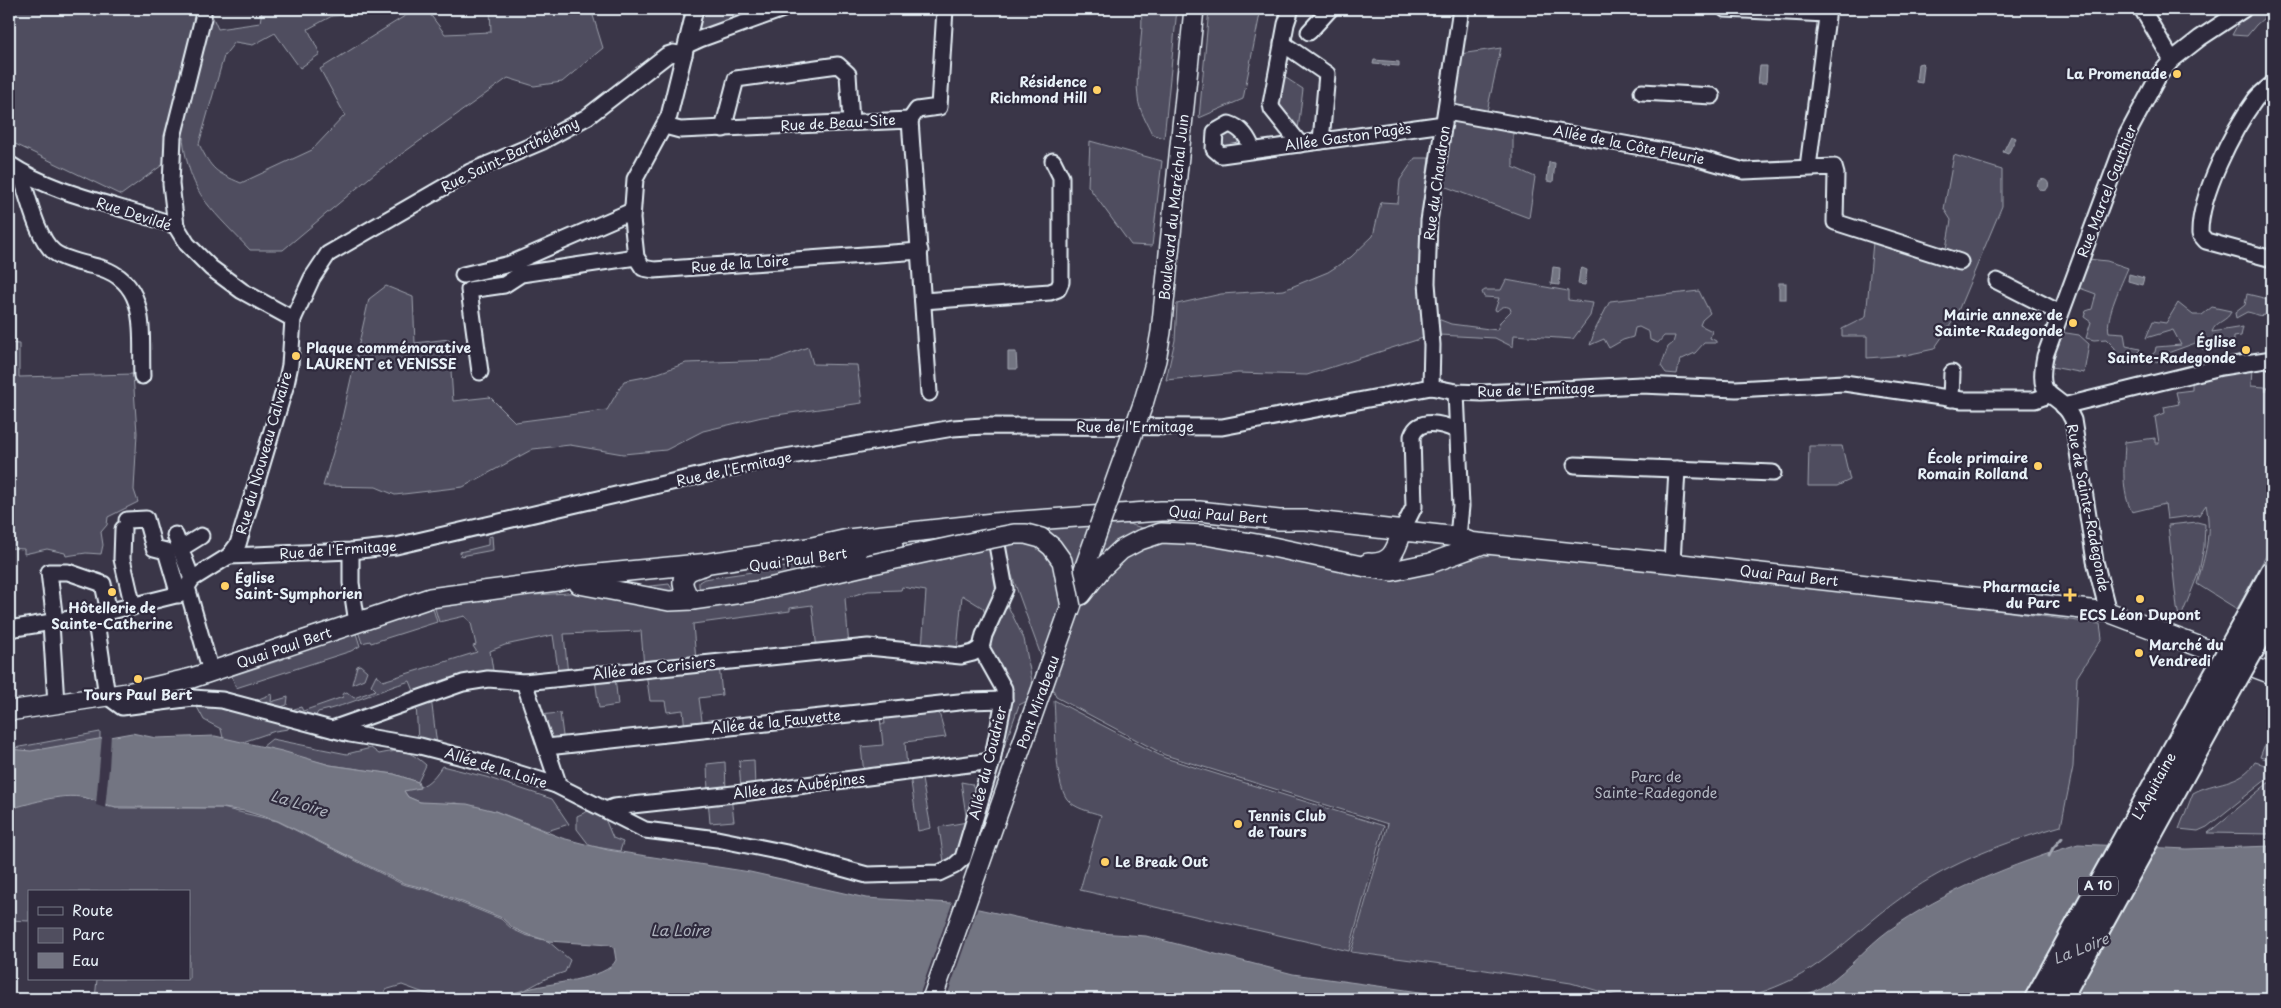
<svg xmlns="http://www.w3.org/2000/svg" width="2281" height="1008" font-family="'Playpen Sans',sans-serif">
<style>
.green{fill:#504e5f;stroke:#9ca0ac}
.water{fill:#737482;stroke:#a2a6b1}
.pier{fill:#3a3648}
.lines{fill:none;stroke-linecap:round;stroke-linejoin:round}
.stream{stroke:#a2a6b1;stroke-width:3}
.minor-casing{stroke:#e8f1f8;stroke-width:19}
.major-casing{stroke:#e8f1f8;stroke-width:22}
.highway-casing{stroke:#e8f1f8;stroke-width:26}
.minor{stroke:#2f2a3d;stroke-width:15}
.major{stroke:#2f2a3d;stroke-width:19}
.highway{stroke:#2f2a3d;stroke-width:22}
.major-bridge-casing{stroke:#e8f1f8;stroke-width:22;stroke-linecap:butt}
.highway-bridge-casing{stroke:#e8f1f8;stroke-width:26;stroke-linecap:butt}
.major-bridge{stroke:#2f2a3d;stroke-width:19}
.highway-bridge{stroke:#2f2a3d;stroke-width:22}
.poi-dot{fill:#ffd166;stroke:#2f2a3d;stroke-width:2}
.labels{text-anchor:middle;stroke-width:4.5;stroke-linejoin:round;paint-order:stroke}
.shield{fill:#2f2a3d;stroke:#b0b5c0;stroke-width:1}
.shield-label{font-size:12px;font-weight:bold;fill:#e8f1f8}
.poi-label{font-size:14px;font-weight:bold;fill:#e8f1f8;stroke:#2f2a3d;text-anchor:end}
.street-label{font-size:14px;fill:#e8f1f8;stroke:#2f2a3d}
.park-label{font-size:14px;fill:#b3b8c2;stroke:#2f2a3d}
.water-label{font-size:15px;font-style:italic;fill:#aeb2bd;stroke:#2f2a3d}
</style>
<rect width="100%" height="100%" fill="#3a3648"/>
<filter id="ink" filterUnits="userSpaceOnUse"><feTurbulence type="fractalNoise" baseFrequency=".02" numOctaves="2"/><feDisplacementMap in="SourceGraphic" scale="10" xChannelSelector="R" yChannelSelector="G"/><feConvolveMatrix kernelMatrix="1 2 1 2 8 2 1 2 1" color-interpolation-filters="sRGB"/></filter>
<g filter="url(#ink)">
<g class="green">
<polygon points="9,9 197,9 165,163 121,195 9,141"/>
<path d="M262,9h135l-3,3 -62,4 -24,13 12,25 -20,14 -25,-35 -22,12 -18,-3 -11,14 -25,88c13,26 16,28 42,39l71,-33 33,-35 -25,-46 96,-60h10l19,25 46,-2 -1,-23h101l12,39 -41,34 -28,4 -26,-8 -133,95 -92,77h-33c-15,-16 -32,-32 -45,-49 -16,-22 -24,-55 -22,-81l27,-109 8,18 42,-6z"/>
<polygon points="704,9 773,9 695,35"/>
<path d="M1141,9h36l-13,129 -12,-4c-5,-11 -13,-24 -14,-36 -4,-30 7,-60 3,-89z"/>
<polygon points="1209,9 1261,9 1243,99 1199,118"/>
<polygon points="2251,9 2272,9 2272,11 2256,25 2247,36 2232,35 2243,15"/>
<polygon points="1501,48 1487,111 1453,105 1460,54"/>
<path d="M1283,76l20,13 -5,41c-21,-22 -20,-24 -15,-54z"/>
<polygon points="1451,121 1513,129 1513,167 1535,177 1529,218 1441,185"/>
<circle cx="1229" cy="140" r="9"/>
<polygon points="1090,141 1162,161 1152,246 1131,245 1088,186"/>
<polygon points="1954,155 2002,170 2002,206 1955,318 1934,349 1906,355 1867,358 1867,336 1842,336 1842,329 1866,317 1873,242 1944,260 1951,220 1944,209"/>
<polygon points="1415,158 1429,158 1421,229 1423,338 1307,375 1238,373 1166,380 1175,340 1177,304 1221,294 1284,290 1328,272 1351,257 1373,236 1381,202 1398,203 1400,180"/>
<path d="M2088,259l19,2 21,7c-6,15 -23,49 -19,64l15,1 2,13 14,3 -3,9 -11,1 -6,-4h-5v-7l-9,-9 -12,1 -8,-2 5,-16 -7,-5 2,-6 6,-2 4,-15 -19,-7z"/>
<path d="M1506,280l62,11v9l25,3 -3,13 -17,23 -59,-4 -1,12 -18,-9 -56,-3 -1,-16 13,5 46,6 3,-8 11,-11 -1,-3c-5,-3 -9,-1 -13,3l-2,-1 4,-12 -15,-1 -2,-5 3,-2h16z"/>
<polygon points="386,286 413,297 415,343 449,339 453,401 490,397 515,422 607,410 624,381 650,376 686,363 773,360 808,347 813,364 857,365 862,403 762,417 703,431 666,450 623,454 570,445 533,449 463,487 395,495 376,487 323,486 338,436 369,299"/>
<polygon points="1699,291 1710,313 1702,320 1700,325 1712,331 1710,338 1716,341 1716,343 1704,343 1695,353 1680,360 1677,374 1666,373 1661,366 1668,347 1673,343 1675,336 1664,336 1658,343 1650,340 1649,332 1639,327 1635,328 1633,337 1623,340 1609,348 1604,339 1590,345 1595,330 1610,301"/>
<path d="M2247,294l25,6v21h-1l-3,-8c-9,6 -12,0 -21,-1l-11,6 -1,-5 10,-8z"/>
<path d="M2178,303l15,12h9l10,-8 19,4c-2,10 -16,10 -19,21l31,-5 -2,9 -7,1v7h-9c-5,5 -17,6 -23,5l-1,-8 -36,13 -4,2 1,4 -13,4 -1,-6 7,-6 1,-5 25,-2 -8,-15 -27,8 7,-17 13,2z"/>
<polygon points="2060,332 2079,335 2089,344 2084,373 2052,367"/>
<polygon points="9,343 19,344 19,377 133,374 137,433 134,490 138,502 108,517 107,525 101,532 103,545 101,554 86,553 66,556 65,553 47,549 24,554 24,549 9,548"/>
<path d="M2252,366l-1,20 14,1 1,5 1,-5h5v158l-35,64 -40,-25c8,-29 15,-49 9,-79l-7,10 -32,4 -2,-15 -33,8c-11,-20 -8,-47 -7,-70l30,-4v5h4l-4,-26 10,-4 -1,-6 15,-3 -3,-12 16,-2v-9z"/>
<polygon points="1809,446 1842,446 1850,480 1837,486 1808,486"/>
<path d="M1118,521l63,18 220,39 96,-25 439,49 164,22 2,14 -25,39 -4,90 -12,59c-55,16 -110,36 -156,69 -33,23 -62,53 -96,75 -18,12 -49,24 -70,29h-113l-55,-16 -99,-15 -121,-16 37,-128 -223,-69 -109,-58 -45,-124 -6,-31 38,-13z"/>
<polygon points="2197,522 2205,524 2204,547 2199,572 2180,620 2177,608 2168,525"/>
<polygon points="492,536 493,550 461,556 460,552 488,545 488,537"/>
<path d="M992,542l8,39 -13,38 -4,-11 -21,-13 -5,57 -35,-4 4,-57 -24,-4 -1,3 -33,1 -23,7 4,49 -32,3 -5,-45 -22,3v3l-97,13 3,37 -52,6 -3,-36 -77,3 4,41 -9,1 -6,-41 -48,10 -15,6 4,26 -78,19 -6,-15c-31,9 -60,24 -92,31l-3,5 -21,-5v-3l7,-2 2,4 40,-14 -1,-3 5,-2 7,6 22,-8 -5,-5 5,-10 7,6 94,-29 -4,-6 3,-1 -5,-22 -6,-7 -26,6 -5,-17 100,-14 1,4 49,-3 87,17z"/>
<polygon points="869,555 754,585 702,591 699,587 699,582 704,579"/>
<polygon points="669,584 675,594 642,587"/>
<polygon points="1003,603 1007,604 1024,639 1035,697 1019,705 1001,756 998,754 1011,691 986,646"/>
<polygon points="432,605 437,622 371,643 370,641 362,643 358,631"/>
<polygon points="355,630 360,646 351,651 236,688 232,676 284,659 283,655"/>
<polygon points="360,665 367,671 364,679 352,684 357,666"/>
<polygon points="719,665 722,695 699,698 703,728 685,730 683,710 667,712 665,701 650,701 646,673"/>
<polygon points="615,677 618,705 599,708 595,679"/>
<polygon points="272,694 271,702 288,697 287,705 275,709 254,704 256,700"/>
<polygon points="431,698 437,745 418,741 416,703"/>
<path d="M1054,700l111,58 219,68 -35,125 -269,-61 21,-75c-12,-4 -26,-6 -34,-16 -13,-17 -11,-76 -13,-99z"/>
<polygon points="216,705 289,724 288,729 275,731 240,743 223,738 221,729 204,720 197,707"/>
<polygon points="938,709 946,737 905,742 907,769 864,773 861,747 883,745 880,718 881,724 885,724 884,715"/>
<polygon points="560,713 564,743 552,744 539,715"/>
<polygon points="2272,726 2272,761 2260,757"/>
<polygon points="100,732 99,805 116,808 222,808 277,821 402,884 431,891 501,919 512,929 525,935 548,941 570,960 565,972 547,978 525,990 488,999 452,999 424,993 402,985 385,990 384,999 95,999 97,979 189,979 189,892 29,892 29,921 9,920 9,810 15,808 9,808 9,749"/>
<path d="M272,739l75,15 24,-6 8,6c23,-5 30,-4 47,11l-8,17 -24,-8 -64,-9 -68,-18z"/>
<polygon points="754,760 755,788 741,790 739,761"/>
<polygon points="725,762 726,791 708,793 707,764"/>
<path d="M2255,762l17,5v8l-65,52 -9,4 -19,-2 14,-36c21,-12 48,-8 62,-31z"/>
<path d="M442,766l44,11 66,22 17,25 -22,7 -52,-20 -40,-8 -15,2 -20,-3 -12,-5 -4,-6 1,-2c19,0 27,-8 37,-23z"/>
<polygon points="921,774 931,828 918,831 910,775"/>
<polygon points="2272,781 2272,834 2208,833 2267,784"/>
<polygon points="961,782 972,784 976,793 956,859 944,862 939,827 967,822"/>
<polygon points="731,797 734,821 710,823 708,799"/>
<polygon points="588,811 605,819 613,838 623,842 620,851 590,846 577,829 577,816"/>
</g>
<g class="water">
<polygon points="1374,60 1399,62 1399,66 1373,64"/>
<polygon points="1922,63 1924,65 1922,83 1916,82 1918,64"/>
<polygon points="1760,66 1767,66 1766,83 1758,83"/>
<polygon points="2011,136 2016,138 2008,154 2003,152"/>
<polygon points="1549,162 1555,163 1553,182 1547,181"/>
<circle cx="2043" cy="185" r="5.5"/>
<polygon points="1553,267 1560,268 1559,285 1551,284"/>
<polygon points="1582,268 1587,270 1585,285 1578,284 1580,270"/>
<polygon points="2129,274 2144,278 2142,285 2128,281"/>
<rect x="1779" y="283" width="7" height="16"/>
<polygon points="1008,352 1016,352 1017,369 1008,369"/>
<path d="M132,733l24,5 59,-2 67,15 48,14 64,9 24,8 2,6 -16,3 4,6 12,5 47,2 28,7 67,27 46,12 142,22 116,26 85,5 132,29 63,4 147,38 127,18 82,7h-1006c10,-2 19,-6 29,-9 19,-7 83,-10 91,-30l-2,-12 -5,-3 -61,-4 -22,-7 -13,-6 -11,-10 -70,-28 -29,-7 -125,-62 -33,-10 -22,-3 -107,-1c-10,-2 -17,-5 -26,-8 -25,-8 -57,4 -81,10v-60l22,2z"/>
<path d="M2078,844l109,5 85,-3v153h-475c10,-5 21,-9 30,-15 22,-15 39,-37 61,-53 56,-40 125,-67 190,-87z"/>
</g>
<g class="pier">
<polygon points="111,734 109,768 105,808 96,805 102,736"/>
<polygon points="953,901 978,907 946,999 918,999"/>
</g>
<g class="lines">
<polyline class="stream" points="2049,856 2053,848 2062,838"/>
<g class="minor-casing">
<g id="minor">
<polyline points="203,9 203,18 173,137 171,184 176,226 187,244 211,268 242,291 293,319"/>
<polyline points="695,9 669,116 635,179 632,219 636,257 643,268 654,270 920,251"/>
<polyline points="1291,9 1286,24 1271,104 1272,109 1300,144"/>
<polyline points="1725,9 1826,14"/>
<polyline points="2142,9 2172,60"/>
<polyline points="1309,32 1330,9"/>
<polyline points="1282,43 1327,74 1321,141"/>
<polyline points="687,45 700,39 783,9"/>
<path d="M2272,84c-5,5 -12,9 -17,16 -22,30 -56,96 -55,134l6,7 66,18"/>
<polyline points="1642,92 1712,96"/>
<polyline points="1447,112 1691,156 1744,171 1834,167 1836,174 1835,222 1960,262"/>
<polyline points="910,120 917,110 939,107 945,9"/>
<polyline points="665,126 680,130 910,120 929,393"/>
<polyline points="723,129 736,79 838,65 848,74 851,122"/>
<path d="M1253,150c-5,-12 -11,-22 -24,-26l-14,8 -1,17 7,6 223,-31"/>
<path d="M9,164c49,33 113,41 167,62"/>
<polyline points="1808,167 1828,9"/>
<path d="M20,172c7,21 17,67 34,80 12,9 33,12 47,16 49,16 39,66 41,108"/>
<polyline points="463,275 510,264 632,211"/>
<polyline points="1997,281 2060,313"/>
<polyline points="923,301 1050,292 1058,289 1061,282 1061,177 1053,161"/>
<polyline points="480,372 469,290 504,285 521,274 636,257"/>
<polyline points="1431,387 1432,345 1427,283 1429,221 1461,9"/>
<polyline points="1456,392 1461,506 1458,537"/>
<polyline points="1951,399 1952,373"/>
<polyline points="2063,406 2221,367 2272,359"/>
<polyline points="1575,465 1773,473"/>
<polyline points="127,520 146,519 154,548 166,551 179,595"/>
<polyline points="123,529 122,559 133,607"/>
<path d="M1402,531l12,-24 -2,-71c7,-19 30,-12 44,-6"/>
<polyline points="175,535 192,579"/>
<polyline points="180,549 201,536"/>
<polyline points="351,551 351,583 357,623"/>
<polyline points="229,556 351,551 396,546 762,461 953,428 983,426 1222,427 1431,387 1456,392 1482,393 1641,385 1736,389 1844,383 1962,400 2035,400 2049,395"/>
<polyline points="1672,563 1677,469"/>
<path d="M2108,612l-13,-51 -22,-141c-15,-33 -38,-14 -28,-64l82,-221 32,-60 13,-15 28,-22 44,-29"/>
<polyline points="95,615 107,696 122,707 193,698 222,700 350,734 420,746 478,761 556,785 645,830 717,839 787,853 867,875 939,873 954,866 963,858 992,761 1004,700 1004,689 981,648 984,635 1005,589 994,528"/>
<polyline points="55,622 49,572 68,572 103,584 109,612"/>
<polyline points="51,623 56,704"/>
<polyline points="9,629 95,615 188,592"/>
<polyline points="211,672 187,587 192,579 229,556 238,544 286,384 290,365 293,319 312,278 328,254 470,172 543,141 587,117 667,55 673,53 684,55"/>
<polyline points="524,682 557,780 556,785"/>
<polyline points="332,729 463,683 488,679 524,682 868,647 961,656 973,653 981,648"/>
<polyline points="547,747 968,701 1004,700"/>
<polyline points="606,810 614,807 743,793 992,761"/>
</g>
</g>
<g class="major-casing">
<g id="major">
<polyline points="1143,404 1156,360 1161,332 1194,9"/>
<polyline points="1458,541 1672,563 2108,612 2272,674"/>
<polyline points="816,557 893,546"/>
<path d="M1368,563c23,2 28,-12 34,-32"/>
<polyline points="579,584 669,601 692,600 756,591 868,565"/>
<polyline points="1081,595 1102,568 1121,550 1140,540 1161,533 1205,535 1268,546 1366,567 1392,571 1431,563 1480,545"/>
<path d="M692,600c-7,-6 -14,-20 -4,-28 4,-3 11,-5 15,-6"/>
<polyline points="9,711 127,693 192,678 430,598 557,581 578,576 709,563 808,548 848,539 993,523 1161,511 1199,511 1279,520 1306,520 1458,537 1470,542"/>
<polyline points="932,999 1099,527"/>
</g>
</g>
<g class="highway-casing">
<g id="highway">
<polyline points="2240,631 2272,572"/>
<polyline points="2259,638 2272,614"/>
<polyline points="2036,999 2207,690"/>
<polyline points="2060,999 2226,697"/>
</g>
</g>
<use href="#minor" class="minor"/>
<use href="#major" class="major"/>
<use href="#highway" class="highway"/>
<g class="major-bridge-casing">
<g id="major-bridge">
<polyline points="1099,527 1143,404"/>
<polyline points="868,565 983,540 1014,534 1026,534 1041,538 1052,547 1062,561 1071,607"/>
</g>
</g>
<g class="highway-bridge-casing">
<g id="highway-bridge">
<polyline points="2207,690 2240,631"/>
<polyline points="2226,697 2259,638"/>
</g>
</g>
<use href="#major-bridge" class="major-bridge"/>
<use href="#highway-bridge" class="highway-bridge"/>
</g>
</g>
<g class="poi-dot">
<circle cx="2177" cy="74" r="5"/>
<circle cx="1097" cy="90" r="5"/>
<circle cx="2073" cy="323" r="5"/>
<circle cx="2246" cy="350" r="5"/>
<circle cx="296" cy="356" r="5"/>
<circle cx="2038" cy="466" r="5"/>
<circle cx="225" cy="586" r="5"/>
<circle cx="112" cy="592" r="5"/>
<path d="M2067.5 587.5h5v5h5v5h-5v5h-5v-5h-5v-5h5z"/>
<circle cx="2140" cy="599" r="5"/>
<circle cx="2139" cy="653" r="5"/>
<circle cx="138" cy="679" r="5"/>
<circle cx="1238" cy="824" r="5"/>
<circle cx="1105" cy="862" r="5"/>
</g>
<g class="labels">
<rect class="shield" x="2078" y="876.5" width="40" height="19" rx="4"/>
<g class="shield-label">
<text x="2098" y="890">A 10</text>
</g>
<g class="poi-label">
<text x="2167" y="79">La Promenade</text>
<text x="1087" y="87">Résidence<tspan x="1087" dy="16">Richmond Hill</tspan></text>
<text x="2063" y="320">Mairie annexe de<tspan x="2063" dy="16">Sainte-Radegonde</tspan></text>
<text x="2236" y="347">Église<tspan x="2236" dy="16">Sainte-Radegonde</tspan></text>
<text x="306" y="353" text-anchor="start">Plaque commémorative<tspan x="306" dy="16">LAURENT et VENISSE</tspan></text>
<text x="2028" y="463">École primaire<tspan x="2028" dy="16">Romain Rolland</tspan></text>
<text x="235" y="583" text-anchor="start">Église<tspan x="235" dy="16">Saint-Symphorien</tspan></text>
<text x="2060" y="592">Pharmacie<tspan x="2060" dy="16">du Parc</tspan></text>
<text x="112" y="613" text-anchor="middle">Hôtellerie de<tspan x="112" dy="16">Sainte-Catherine</tspan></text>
<text x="2140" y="620" text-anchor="middle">ECS Léon Dupont</text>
<text x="2149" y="650" text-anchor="start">Marché du<tspan x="2149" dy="16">Vendredi</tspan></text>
<text x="138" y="700" text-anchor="middle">Tours Paul Bert</text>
<text x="1248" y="821" text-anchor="start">Tennis Club<tspan x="1248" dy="16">de Tours</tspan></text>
<text x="1115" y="867" text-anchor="start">Le Break Out</text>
</g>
<g class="street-label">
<text transform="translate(838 123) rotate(-3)" y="5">Rue de Beau-Site</text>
<text transform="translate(1348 137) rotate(-8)" y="5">Allée Gaston Pagès</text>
<text transform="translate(1629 145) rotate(11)" y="5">Allée de la Côte Fleurie</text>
<text transform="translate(510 155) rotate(-26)" y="5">Rue Saint-Barthélémy</text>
<text transform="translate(1437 183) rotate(-82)" y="5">Rue du Chaudron</text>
<text transform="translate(2107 191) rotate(-69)" y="5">Rue Marcel Gauthier</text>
<text transform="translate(1174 207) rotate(-84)" y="5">Boulevard du Maréchal Juin</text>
<text transform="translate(134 214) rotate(18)" y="5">Rue Devildé</text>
<text transform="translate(740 264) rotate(-4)" y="5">Rue de la Loire</text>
<text transform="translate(1536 390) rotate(-2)" y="5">Rue de l'Ermitage</text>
<text x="1135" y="432">Rue de l'Ermitage</text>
<text transform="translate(264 453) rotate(-74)" y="5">Rue du Nouveau Calvaire</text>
<text transform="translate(734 469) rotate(-12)" y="5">Rue de l'Ermitage</text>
<text transform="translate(2088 508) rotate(79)" y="5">Rue de Sainte-Radegonde</text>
<text transform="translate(1218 515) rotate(4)" y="5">Quai Paul Bert</text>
<text transform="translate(338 550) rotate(-4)" y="5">Rue de l'Ermitage</text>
<text transform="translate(798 560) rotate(-8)" y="5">Quai Paul Bert</text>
<text transform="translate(1789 576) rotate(6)" y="5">Quai Paul Bert</text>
<text transform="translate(284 648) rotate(-19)" y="5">Quai Paul Bert</text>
<text transform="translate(654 668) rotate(-6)" y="5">Allée des Cerisiers</text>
<text transform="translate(1038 702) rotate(-70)" y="5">Pont Mirabeau</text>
<text transform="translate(776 722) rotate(-6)" y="5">Allée de la Fauvette</text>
<text transform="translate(988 763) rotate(-76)" y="5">Allée du Coudrier</text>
<text transform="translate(496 768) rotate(17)" y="5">Allée de la Loire</text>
<text transform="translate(799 786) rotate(-7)" y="5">Allée des Aubépines</text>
<text transform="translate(2154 786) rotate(-61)" y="5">L'Aquitaine</text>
</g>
<g class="park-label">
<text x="1656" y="782">Parc de<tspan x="1656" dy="16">Sainte-Radegonde</tspan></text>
</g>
<g class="water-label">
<text transform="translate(299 804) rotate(17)" y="5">La Loire</text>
<text x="680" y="936">La Loire</text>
<text transform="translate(2081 949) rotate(-22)" y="5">La Loire</text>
</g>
</g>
<rect width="2281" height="1008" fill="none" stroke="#2f2a3d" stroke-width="30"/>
<rect x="15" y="15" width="2251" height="978" fill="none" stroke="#e8f1f8" stroke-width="2" filter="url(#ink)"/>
<rect x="28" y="890" width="162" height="90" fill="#2f2a3d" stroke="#797a88"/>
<rect x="38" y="907" width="25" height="8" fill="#2f2a3d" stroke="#797a88"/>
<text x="72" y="916" font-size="15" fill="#e8f1f8">Route</text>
<rect x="38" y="928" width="25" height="15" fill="#504e5f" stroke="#797a88"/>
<text x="72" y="940" font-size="15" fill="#e8f1f8">Parc</text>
<rect x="38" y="953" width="25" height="15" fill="#737482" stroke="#797a88"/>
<text x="72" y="966" font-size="15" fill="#e8f1f8">Eau</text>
</svg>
